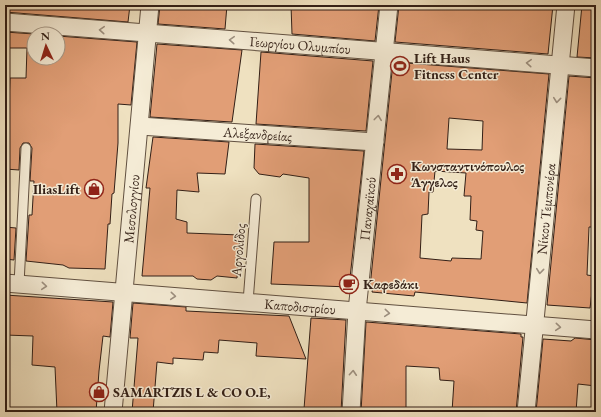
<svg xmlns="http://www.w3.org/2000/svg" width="601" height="417" font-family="'EB Garamond',serif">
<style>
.building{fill:#e19e76;stroke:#321f16;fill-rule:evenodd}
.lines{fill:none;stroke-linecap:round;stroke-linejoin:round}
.service-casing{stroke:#615040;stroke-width:11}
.minor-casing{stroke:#615040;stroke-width:19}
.service{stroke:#f5ecd6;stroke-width:9}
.minor{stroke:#f5ecd6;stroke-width:17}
.oneway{stroke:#9d9080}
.labels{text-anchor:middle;stroke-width:3;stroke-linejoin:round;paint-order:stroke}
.street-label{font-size:14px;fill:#321f16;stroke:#f5ecd6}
.poi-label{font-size:14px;font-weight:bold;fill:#321f16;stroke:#f5ecd6;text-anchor:start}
</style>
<rect width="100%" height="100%" fill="#efe1c0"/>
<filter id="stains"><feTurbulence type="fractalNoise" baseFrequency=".005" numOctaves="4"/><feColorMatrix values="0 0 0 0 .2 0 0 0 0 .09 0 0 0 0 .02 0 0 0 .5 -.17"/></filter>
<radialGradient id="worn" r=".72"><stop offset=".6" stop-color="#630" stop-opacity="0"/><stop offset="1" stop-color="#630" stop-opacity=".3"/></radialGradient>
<g class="building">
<polygon points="5,5 130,5 128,22 5,12"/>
<polygon points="160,5 227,5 225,29 158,24"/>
<polygon points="291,5 379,5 375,41 292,34"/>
<polygon points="399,5 553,5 548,54 395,42"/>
<polygon points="582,5 596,5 596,58 577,57"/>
<polygon points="5,32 34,34 34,58 58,58 58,36 137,42 131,105 118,104 118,143 114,193 112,194 110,224 108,224 105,269 69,268 63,265 26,261 29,215 32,215 34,181 30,181 32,148 29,143 23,143 20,148 19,170 5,169 5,129 8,129 10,78 26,78 27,48 5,48"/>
<polygon points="157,44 242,50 232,122 150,117"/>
<polygon points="261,52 373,61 366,131 256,124"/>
<path d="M393,62l156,12 -22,229 -112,-11 -1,4 -42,-4 1,-5h-3zM449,118l34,3 -1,29 -35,-1zM435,171l31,2 -2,23h7l-1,24 7,1 -1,9 7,1 -2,28 -29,-1 -1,3 -31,-3 2,-43 6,-1 1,-22h4z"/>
<polygon points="569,76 596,78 596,227 589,227 587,275 594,276 590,308 547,305"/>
<polygon points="153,137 229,142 225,174 197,173 199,192 177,190 176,219 187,222 187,233 240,235 237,278 217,276 211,280 197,279 193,276 142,276 150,188 146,188"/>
<polygon points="255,144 364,151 349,287 271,284 274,242 309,242 309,178 283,174 280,177 259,174 254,168"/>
<polygon points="5,227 16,228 14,260 5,259"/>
<polygon points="5,295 113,302 110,337 103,336 99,371 96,412 57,412 55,367 32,365 33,336 5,335"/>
<polygon points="133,303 186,307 186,311 289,316 306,359 256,356 257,343 219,340 218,353 204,352 203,360 173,358 173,364 157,362 153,412 132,412 138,338 130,338"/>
<polygon points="311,318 346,320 341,412 304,409"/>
<polygon points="366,322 521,334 521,337 523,337 516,412 452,412 454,381 440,380 439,368 406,366 406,412 361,412"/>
<polygon points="575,338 596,340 596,386 578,384 576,412 536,412 543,339 571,341"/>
</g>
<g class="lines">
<g class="service-casing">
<g id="service">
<polyline points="19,284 26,148"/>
<polyline points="248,302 256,199"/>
</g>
</g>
<g class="minor-casing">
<g id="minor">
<path id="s1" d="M5,22l591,46"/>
<path id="s2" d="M140,126l235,16"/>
<path id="s3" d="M5,283l591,47"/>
<path id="s4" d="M113,412l37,-407"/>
<path id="s5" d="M351,412l6,-101 32,-306"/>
<path id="s6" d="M526,412l40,-407"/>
</g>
</g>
<use href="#service" class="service"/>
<use href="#minor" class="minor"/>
</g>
<defs><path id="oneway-chevron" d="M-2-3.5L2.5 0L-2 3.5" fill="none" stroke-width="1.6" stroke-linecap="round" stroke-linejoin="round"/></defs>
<g class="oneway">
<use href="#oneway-chevron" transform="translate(102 30) rotate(-176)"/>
<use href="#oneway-chevron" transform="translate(232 40) rotate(-176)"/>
<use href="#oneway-chevron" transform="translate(529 63) rotate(-176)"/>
<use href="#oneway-chevron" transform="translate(557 100) rotate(96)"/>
<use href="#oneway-chevron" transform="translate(378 118) rotate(-83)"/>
<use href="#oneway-chevron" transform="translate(540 271) rotate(96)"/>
<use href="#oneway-chevron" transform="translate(44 286) rotate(5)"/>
<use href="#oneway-chevron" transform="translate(173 296) rotate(5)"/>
<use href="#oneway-chevron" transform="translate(387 313) rotate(5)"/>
<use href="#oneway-chevron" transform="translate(558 327) rotate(5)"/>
<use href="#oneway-chevron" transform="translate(353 373) rotate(-86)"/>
</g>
<defs>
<g id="stadium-ring" transform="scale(1)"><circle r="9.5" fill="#f5ecd6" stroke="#8f2418" stroke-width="1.5"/><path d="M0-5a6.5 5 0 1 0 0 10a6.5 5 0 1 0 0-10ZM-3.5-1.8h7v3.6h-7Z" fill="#8f2418"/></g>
<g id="pharmacy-ring" transform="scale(1)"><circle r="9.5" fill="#f5ecd6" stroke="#8f2418" stroke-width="1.5"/><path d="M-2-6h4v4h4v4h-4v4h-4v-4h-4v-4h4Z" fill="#8f2418"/></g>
<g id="shop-ring" transform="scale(1)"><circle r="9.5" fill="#f5ecd6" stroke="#8f2418" stroke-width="1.5"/><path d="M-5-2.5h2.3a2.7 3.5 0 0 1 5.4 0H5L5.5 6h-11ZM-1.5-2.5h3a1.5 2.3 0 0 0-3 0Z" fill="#8f2418"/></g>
<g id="cafe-ring" transform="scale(1)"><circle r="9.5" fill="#f5ecd6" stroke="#8f2418" stroke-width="1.5"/><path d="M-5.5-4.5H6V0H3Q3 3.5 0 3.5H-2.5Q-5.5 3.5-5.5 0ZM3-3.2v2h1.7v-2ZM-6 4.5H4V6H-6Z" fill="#8f2418"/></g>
</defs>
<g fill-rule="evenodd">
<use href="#stadium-ring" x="400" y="66"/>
<use href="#pharmacy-ring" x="397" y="174"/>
<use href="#shop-ring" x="94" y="189"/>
<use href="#cafe-ring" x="349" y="284"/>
<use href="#shop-ring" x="99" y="392"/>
</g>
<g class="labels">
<g class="street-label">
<text dy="5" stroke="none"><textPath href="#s1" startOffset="296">Γεωργίου Ολυμπίου</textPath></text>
<text dy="5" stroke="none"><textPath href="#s2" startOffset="118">Αλεξανδρείας</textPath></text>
<text dy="5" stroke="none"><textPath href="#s5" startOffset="204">Παναχαϊκού</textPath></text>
<text dy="5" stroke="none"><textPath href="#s6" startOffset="204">Νίκου Τεμπονέρα</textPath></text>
<text dy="5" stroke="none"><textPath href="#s4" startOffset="204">Μεσολογγίου</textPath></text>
<text transform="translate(238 250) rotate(-85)" y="5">Αργολίδος</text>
<text dy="5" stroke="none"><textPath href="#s3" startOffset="296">Καποδιστρίου</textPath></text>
</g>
<g class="poi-label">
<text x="414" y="63">Lift Haus<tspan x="414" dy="16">Fitness Center</tspan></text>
<text x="411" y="171">Κωνσταντινόπουλος<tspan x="411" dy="16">Άγγελος</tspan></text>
<text x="80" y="194" text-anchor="end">IliasLift</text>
<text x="363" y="289">Καφεδάκι</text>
<text x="113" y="397">SAMARTZIS L &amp; CO O.E,</text>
</g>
</g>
<rect width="601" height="417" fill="none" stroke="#efe1c0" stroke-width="20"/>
<rect x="6" y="6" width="589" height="405" fill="none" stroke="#321f16" stroke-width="2"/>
<rect x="10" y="10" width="581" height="397" fill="none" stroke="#321f16"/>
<g transform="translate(46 46) rotate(356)"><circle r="19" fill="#f5ecd6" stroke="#a79a89"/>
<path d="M0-3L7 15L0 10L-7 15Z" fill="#8f2418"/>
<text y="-6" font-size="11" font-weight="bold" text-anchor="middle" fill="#321f16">N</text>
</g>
<rect width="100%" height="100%" filter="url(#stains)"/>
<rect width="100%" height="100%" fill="url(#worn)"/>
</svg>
